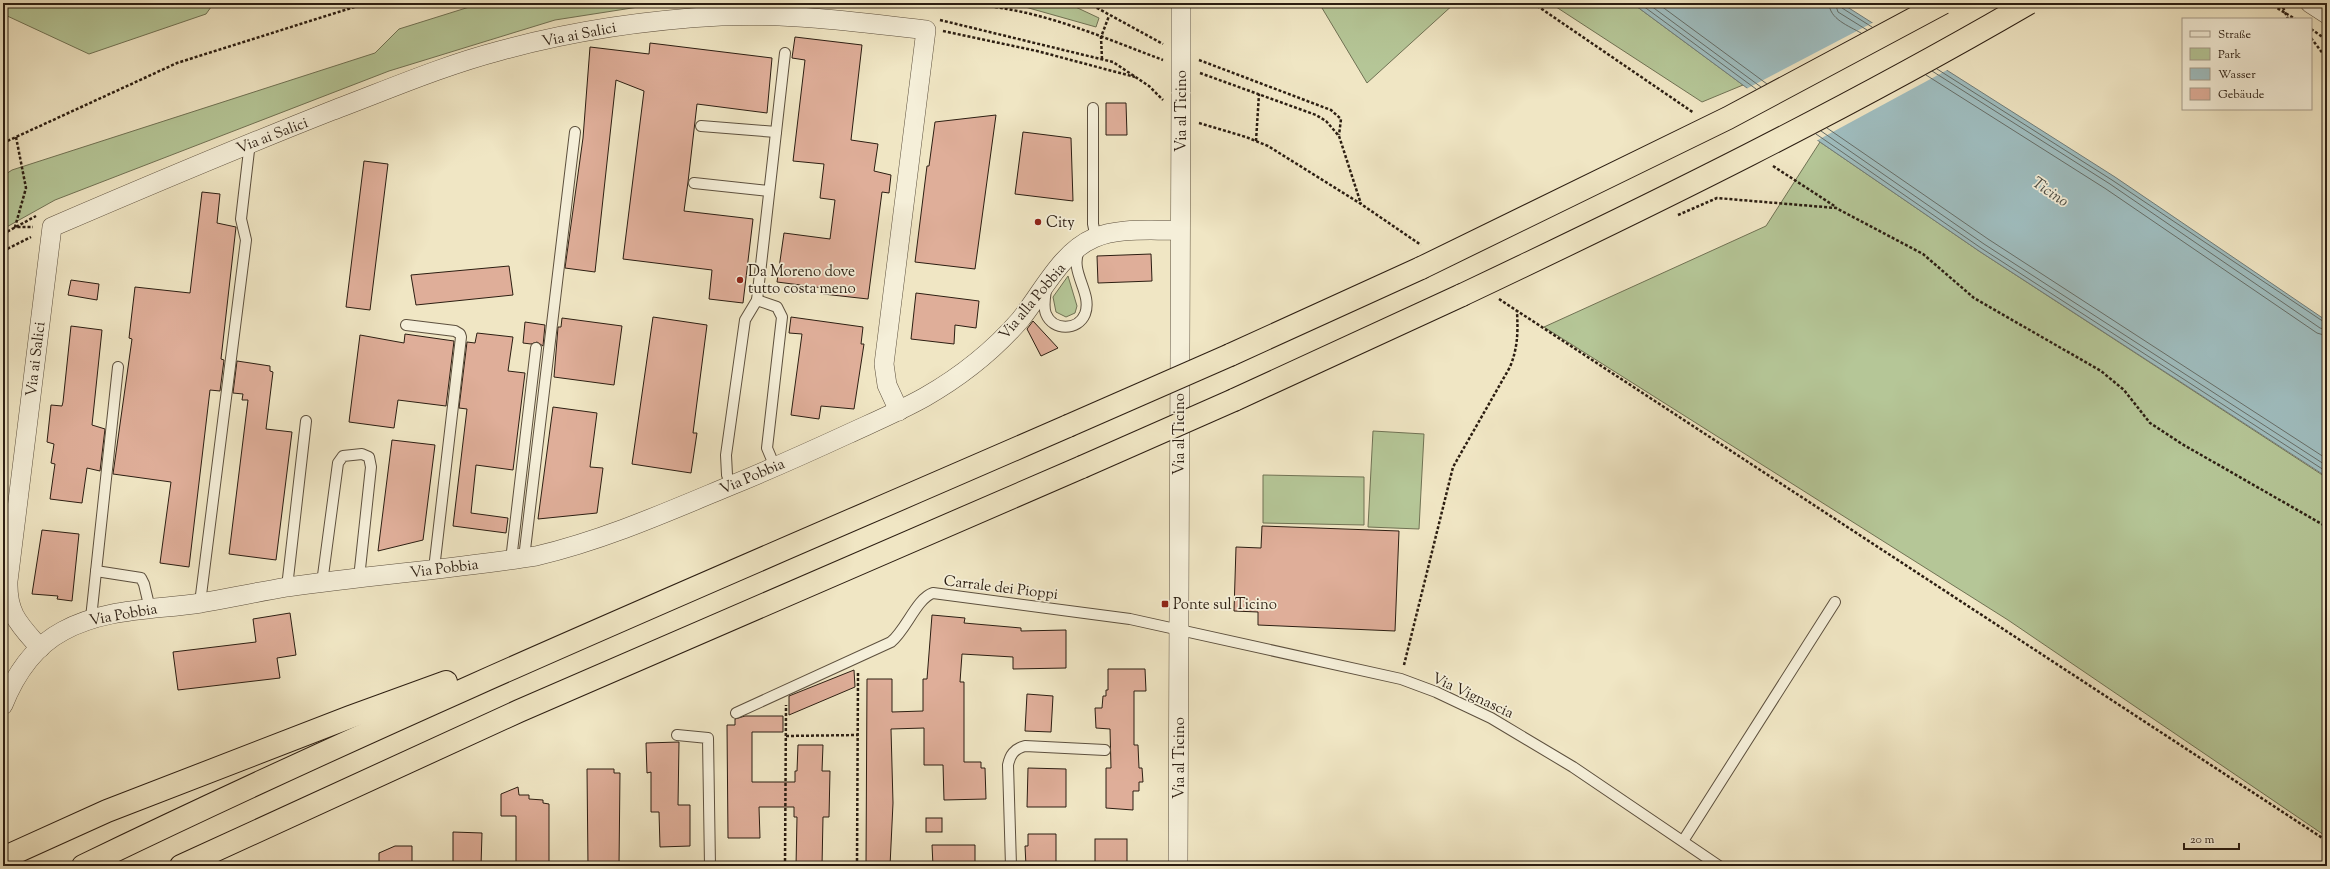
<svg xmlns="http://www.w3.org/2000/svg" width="2330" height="869" font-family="'Sorts Mill Goudy',serif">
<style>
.green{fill:#b5c697;stroke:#707254}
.water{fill:#9fbdbf;stroke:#717d7a}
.pier{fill:#f0e6c4}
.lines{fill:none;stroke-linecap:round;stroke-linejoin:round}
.shore{stroke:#666e68;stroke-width:1}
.building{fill:#dfae99;stroke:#2c1e12}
.service-casing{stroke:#5d503e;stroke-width:12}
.minor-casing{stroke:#5d503e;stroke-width:20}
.motorway-casing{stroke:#2c1e12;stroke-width:24}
.path{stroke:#2c1e12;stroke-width:2.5;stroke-dasharray:3 2;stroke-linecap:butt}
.service{stroke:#f5efd9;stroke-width:10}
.minor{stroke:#f5efd9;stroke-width:19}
.motorway{stroke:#f0e6c4;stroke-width:22}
.minor-bridge-casing{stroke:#5d503e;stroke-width:20;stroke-linecap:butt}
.motorway-bridge-casing{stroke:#2c1e12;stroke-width:24;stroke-linecap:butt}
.minor-bridge{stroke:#f5efd9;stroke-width:19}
.motorway-bridge{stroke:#f0e6c4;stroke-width:22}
.poi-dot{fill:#8f2418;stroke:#f5efd9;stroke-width:1.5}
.labels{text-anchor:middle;stroke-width:3.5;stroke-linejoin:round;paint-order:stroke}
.street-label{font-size:15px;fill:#2c1e12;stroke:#f5efd9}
.poi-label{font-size:15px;fill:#2c1e12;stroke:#f5efd9;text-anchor:start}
.water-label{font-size:16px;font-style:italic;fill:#4e4e46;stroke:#f5efd9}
</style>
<rect width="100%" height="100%" fill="#f0e6c4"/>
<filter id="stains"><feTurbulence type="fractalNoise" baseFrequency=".005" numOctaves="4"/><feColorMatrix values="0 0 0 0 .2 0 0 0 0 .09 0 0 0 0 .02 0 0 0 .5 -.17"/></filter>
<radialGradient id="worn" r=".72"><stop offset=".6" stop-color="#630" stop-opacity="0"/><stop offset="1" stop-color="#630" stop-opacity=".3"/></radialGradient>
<g class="green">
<polygon points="3,3 214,3 206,14 89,54 3,14"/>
<polygon points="482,3 664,3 555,20 389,71 55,200 3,229 3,176 12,170 375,53 399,29"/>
<polygon points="1011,3 1067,3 1099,18 1096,27"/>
<polygon points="1319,3 1455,3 1367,83"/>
<polygon points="1550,3 1632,3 1743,85 1702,102"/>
<polygon points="1820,142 1979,251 2327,478 2327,837 2008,620 1544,327 1766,226"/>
<polygon points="1068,276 1077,306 1075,313 1066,317 1056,312 1053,297"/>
<polygon points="1373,431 1424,434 1419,529 1368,527"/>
<polygon points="1263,475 1364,477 1364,525 1263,523"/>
</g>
<polygon class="water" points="1632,3 1841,3 2115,177 2327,321 2327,477 1979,251 1820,142"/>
<polygon class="pier" points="1874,22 1949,69 1816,141 1746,89"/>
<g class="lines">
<g class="shore">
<polyline points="1639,3 1756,89"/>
<polyline points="1647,3 1761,87"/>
<polyline points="1657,3 1767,84"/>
<path d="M1829,3c0,16 20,23 32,30"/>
<polyline points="1835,3 1838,12 1867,30"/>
<polyline points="1840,3 1842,8 1872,27"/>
<polyline points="1937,69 2112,180 2327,324"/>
<polyline points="1932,71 2110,184 2320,328 2327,330"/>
<polyline points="1926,75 2106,189 2317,333 2327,336"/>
<polyline points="1827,128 1988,239 2327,459"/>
<polyline points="1821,131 1984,244 2327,466"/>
<polyline points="1816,134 1981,248 2327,472"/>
</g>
</g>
<g class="building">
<polygon points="795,37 862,45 851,140 878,144 874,171 891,175 889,193 882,192 868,299 823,294 824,288 777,282 784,233 830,239 835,200 820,198 824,164 793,161 805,60 792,58"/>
<polygon points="650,43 772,58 767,113 697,104 688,182 684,211 753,219 743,303 709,299 712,270 623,259 644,91 616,80 595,272 565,268 583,138 590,47 649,54"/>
<polygon points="1106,103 1126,103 1127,135 1106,135"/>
<polygon points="996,115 975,269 915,262 927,166 929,166 935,122"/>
<polygon points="1023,132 1071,138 1073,201 1015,194"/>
<polygon points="364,161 388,164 370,310 346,307"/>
<polygon points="202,192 220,194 217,223 236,227 221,359 224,360 220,391 210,390 189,567 160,563 171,482 113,474 132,339 129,338 135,287 190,293"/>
<polygon points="1151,254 1152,281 1098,283 1097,256"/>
<polygon points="509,266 513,295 416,305 411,275"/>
<polygon points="71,280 99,284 97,300 68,295"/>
<polygon points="916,293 979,301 976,328 955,325 954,344 911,339"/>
<polygon points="653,317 707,325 693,433 697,433 691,473 632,464"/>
<polygon points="791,317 863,327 861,344 864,344 854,409 821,406 819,419 791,415 802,334 789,333"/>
<polygon points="562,318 622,326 614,385 554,377 558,327 561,327"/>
<polygon points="1033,321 1058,348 1041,356 1027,329"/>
<polygon points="525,322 545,325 543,346 537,342 531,344 523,343"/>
<polygon points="71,326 102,330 92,425 105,429 100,471 87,468 82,503 50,499 55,464 51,463 54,444 47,442 51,405 62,406 63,402"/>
<polygon points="477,333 513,337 508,371 525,373 513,470 476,465 471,513 508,518 506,533 453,526 467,409 459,408 467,342 475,343"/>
<polygon points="405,334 454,341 446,406 398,400 394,428 349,422 360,335 404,343"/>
<polygon points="237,361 270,366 270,371 273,372 266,429 292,432 276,560 229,554 248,400 242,400 243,394 233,393"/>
<polygon points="553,407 597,413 590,467 603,468 597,513 538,519"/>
<polygon points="392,440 435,445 423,540 378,551"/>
<polygon points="1262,526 1399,531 1395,631 1258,625 1258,612 1234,611 1236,547 1261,548"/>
<polygon points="42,530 79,534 72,601 57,599 58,596 32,594"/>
<polygon points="290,613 296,655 277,658 280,678 178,690 173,652 256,642 253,619"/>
<polygon points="932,615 965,618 964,623 1021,628 1021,631 1066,630 1066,668 1013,669 1013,657 962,654 960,682 964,682 964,762 981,762 981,768 985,768 986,799 944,800 943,765 924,765 924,728 891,729 893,803 890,866 866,866 867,679 892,679 892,712 923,711 923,679 927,679"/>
<polygon points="1108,669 1145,669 1146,691 1134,691 1134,745 1138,745 1139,768 1142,768 1143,782 1139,782 1139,791 1133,791 1133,810 1106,808 1106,768 1111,768 1110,729 1096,728 1095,708 1102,708 1103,696 1106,696 1106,690 1108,690"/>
<polygon points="854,670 855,687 789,715 789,696"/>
<polygon points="1027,694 1053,696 1051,732 1025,731"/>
<polygon points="745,716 783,716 783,732 752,732 752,782 795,782 795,771 797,771 798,745 823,745 822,771 830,771 829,817 823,817 822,866 796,866 797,817 794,817 794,807 759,807 760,838 728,838 727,725 735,725 735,719"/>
<polygon points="679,742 678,805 690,805 690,846 660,847 659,812 651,812 651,772 647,773 646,743"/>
<polygon points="1028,768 1066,769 1066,807 1027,807"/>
<polygon points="587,769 614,769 614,773 620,773 619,866 588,866"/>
<polygon points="518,787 519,795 529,795 529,799 543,800 543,803 549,804 549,866 516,866 516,816 501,816 501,794"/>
<rect x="926" y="818" width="16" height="14"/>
<polygon points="453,832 482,833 481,866 453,866"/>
<polygon points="1028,834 1056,834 1056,866 1026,866 1025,846 1028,846"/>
<rect x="1095" y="839" width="32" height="27"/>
<polygon points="932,845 975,845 975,866 933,866"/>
<polygon points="395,846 412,846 412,866 379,866 379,853"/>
</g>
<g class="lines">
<g class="service-casing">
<g id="service">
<polyline points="1093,108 1093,224 1096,238"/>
<polyline points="701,126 776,132"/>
<polyline points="694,183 769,191"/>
<path d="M1046,290c-1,7 -3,17 0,24 7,17 32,17 39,0 8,-21 -16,-42 -6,-63"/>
<polyline points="757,300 785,53"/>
<polyline points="406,325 455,331 460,334 461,337 434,569"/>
<polyline points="731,485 727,475 726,455 745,320 757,300 777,307 782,317 767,448 775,467"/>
<polyline points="524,558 575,132"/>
<polyline points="511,560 536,348"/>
<polyline points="96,571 141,578 144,584 150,609"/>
<polyline points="322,583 338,463 343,456 362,454 369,457 371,467 359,578"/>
<polyline points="287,587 306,421"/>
<polyline points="200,603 246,240 241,219 250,142"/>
<polyline points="91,618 118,367"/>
<path d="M736,713l155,-71c15,-12 26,-44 42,-49l197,26 271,60 35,13 55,26 82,49 146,99"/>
<polyline points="677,735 708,738 710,866"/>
<polyline points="1683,841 1835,602"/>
<path d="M1011,866l-3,-101c2,-10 6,-16 17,-19l80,4"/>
</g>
</g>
<g class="minor-casing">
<g id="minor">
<polyline points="2310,3 2327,14"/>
<path d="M40,648c-21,-24 -33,-34 -32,-67l44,-354c93,-40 185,-79 279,-116 56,-21 111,-45 168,-60 72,-20 148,-31 222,-35 69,-3 137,6 205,14l-42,334 3,21 12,26"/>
<path d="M3,705c12,-30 30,-58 60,-74 42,-23 91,-21 138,-28 28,-5 57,-11 86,-16 83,-12 166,-18 249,-31 68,-16 131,-44 196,-71 39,-16 77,-33 116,-51 26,-12 52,-23 77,-37 35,-20 68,-46 95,-77 22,-27 41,-68 74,-82 26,-11 58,-7 85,-8"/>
<polyline points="1178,866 1181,92"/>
</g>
</g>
<g class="motorway-casing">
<g id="motorway">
<polyline points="1230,355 1421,268"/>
<polyline points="1234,400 1462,295"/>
<polyline points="3,858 107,811 350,717 446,682"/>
<path d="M83,866c324,-157 655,-296 985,-440"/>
<polyline points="181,866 519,711 1082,467"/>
</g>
</g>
<g class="path">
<polyline points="1088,3 1163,44"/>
<polyline points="1533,3 1694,113"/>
<polyline points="2269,3 2295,19"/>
<polyline points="2281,3 2288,19"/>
<path d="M885,5c36,-3 86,-3 122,4 53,9 105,32 156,51"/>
<polyline points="940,20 1113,62 1149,86 1163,100"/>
<polyline points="2311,29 2327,40"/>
<polyline points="943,31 1037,51 1135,77"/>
<polyline points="2311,38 2327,59"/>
<polyline points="1102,59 1101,37 1109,16"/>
<polyline points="1199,60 1331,110 1341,119 1339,135"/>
<polyline points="1200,73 1316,115 1326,121 1339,136 1361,204"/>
<polyline points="1199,123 1246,137 1268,146 1361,204 1421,245"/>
<polyline points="16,137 26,188 15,227 33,227"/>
<polyline points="1256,141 1259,94"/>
<polyline points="3,143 177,63 367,3"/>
<polyline points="1773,166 1836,207"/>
<polyline points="1678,215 1717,198 1836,208 1923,254 1974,298 2101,371 2124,390 2150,423 2182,444 2327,527"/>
<polyline points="3,234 36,216"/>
<polyline points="3,251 31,237"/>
<polyline points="1499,299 2327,841"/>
<path d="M1404,665l49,-198 57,-100c8,-20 8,-35 7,-56"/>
<polyline points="786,736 858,735"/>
<polyline points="785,866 786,705"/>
<polyline points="857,866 858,673"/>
</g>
<use href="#service" class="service"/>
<use href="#minor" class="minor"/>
<use href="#motorway" class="motorway"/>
<g class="minor-bridge-casing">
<polyline id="minor-bridge" points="1181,92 1181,3"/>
</g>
<g class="motorway-bridge-casing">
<g id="motorway-bridge">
<polyline points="1421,268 1728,118 1943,3"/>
<path d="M1462,295c192,-91 383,-185 567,-292"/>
<polyline points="1068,426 1230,355"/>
<polyline points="1082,467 1234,400"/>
</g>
</g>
<use href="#minor-bridge" class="minor-bridge"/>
<use href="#motorway-bridge" class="motorway-bridge"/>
</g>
<g class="poi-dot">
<circle cx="1038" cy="222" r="4"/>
<circle cx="740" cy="280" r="4"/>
<rect x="1161" y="600" width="8" height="8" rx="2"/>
</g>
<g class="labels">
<g class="street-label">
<text transform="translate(579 34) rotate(-11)" y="5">Via ai Salici</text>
<text transform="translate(1181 111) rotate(-90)" y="5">Via al Ticino</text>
<text transform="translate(272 135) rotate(-21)" y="5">Via ai Salici</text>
<text transform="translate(1032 301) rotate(-50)" y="5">Via alla Pobbia</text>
<text transform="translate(35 359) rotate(-83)" y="5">Via ai Salici</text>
<text transform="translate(1179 434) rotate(-90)" y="5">Via al Ticino</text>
<text transform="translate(752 476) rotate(-23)" y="5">Via Pobbia</text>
<text transform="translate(444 568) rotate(-7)" y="5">Via Pobbia</text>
<text transform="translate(1001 587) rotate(7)" y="5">Carrale dei Pioppi</text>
<text transform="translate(123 614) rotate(-10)" y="5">Via Pobbia</text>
<text transform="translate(1473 695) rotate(25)" y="5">Via Vignascia</text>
<text transform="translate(1179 758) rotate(-90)" y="5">Via al Ticino</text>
</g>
<g class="poi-label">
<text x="1046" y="227">City</text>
<text x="748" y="276">Da Moreno dove<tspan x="748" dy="17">tutto costa meno</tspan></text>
<text x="1173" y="609">Ponte sul Ticino</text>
</g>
<g class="water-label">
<text transform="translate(2051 191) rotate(34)" y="6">Ticino</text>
</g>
</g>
<rect width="2330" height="869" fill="none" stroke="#f0e6c4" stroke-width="16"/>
<rect x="4" y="4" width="2322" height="861" fill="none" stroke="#2c1e12" stroke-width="2"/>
<rect x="8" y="8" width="2314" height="853" fill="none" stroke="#2c1e12"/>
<rect x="2182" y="18" width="130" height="92" fill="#f5efd9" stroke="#a59b89"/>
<rect x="2190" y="31" width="20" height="6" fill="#f5efd9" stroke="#a59b89"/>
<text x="2218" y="38" font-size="12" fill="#2c1e12">Straße</text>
<rect x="2190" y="48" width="20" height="12" fill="#b5c697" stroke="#a59b89"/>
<text x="2218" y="58" font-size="12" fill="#2c1e12">Park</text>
<rect x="2190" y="68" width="20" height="12" fill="#9fbdbf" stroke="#a59b89"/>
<text x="2218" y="78" font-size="12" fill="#2c1e12">Wasser</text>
<rect x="2190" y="88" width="20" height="12" fill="#dfae99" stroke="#a59b89"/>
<text x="2218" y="98" font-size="12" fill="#2c1e12">Gebäude</text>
<path d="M2184 843v6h55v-6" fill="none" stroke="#2c1e12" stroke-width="2"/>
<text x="2190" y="843" font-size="12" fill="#2c1e12" stroke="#f5efd9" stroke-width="3" paint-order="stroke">20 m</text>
<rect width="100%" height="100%" filter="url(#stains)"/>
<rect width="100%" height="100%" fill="url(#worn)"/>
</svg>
